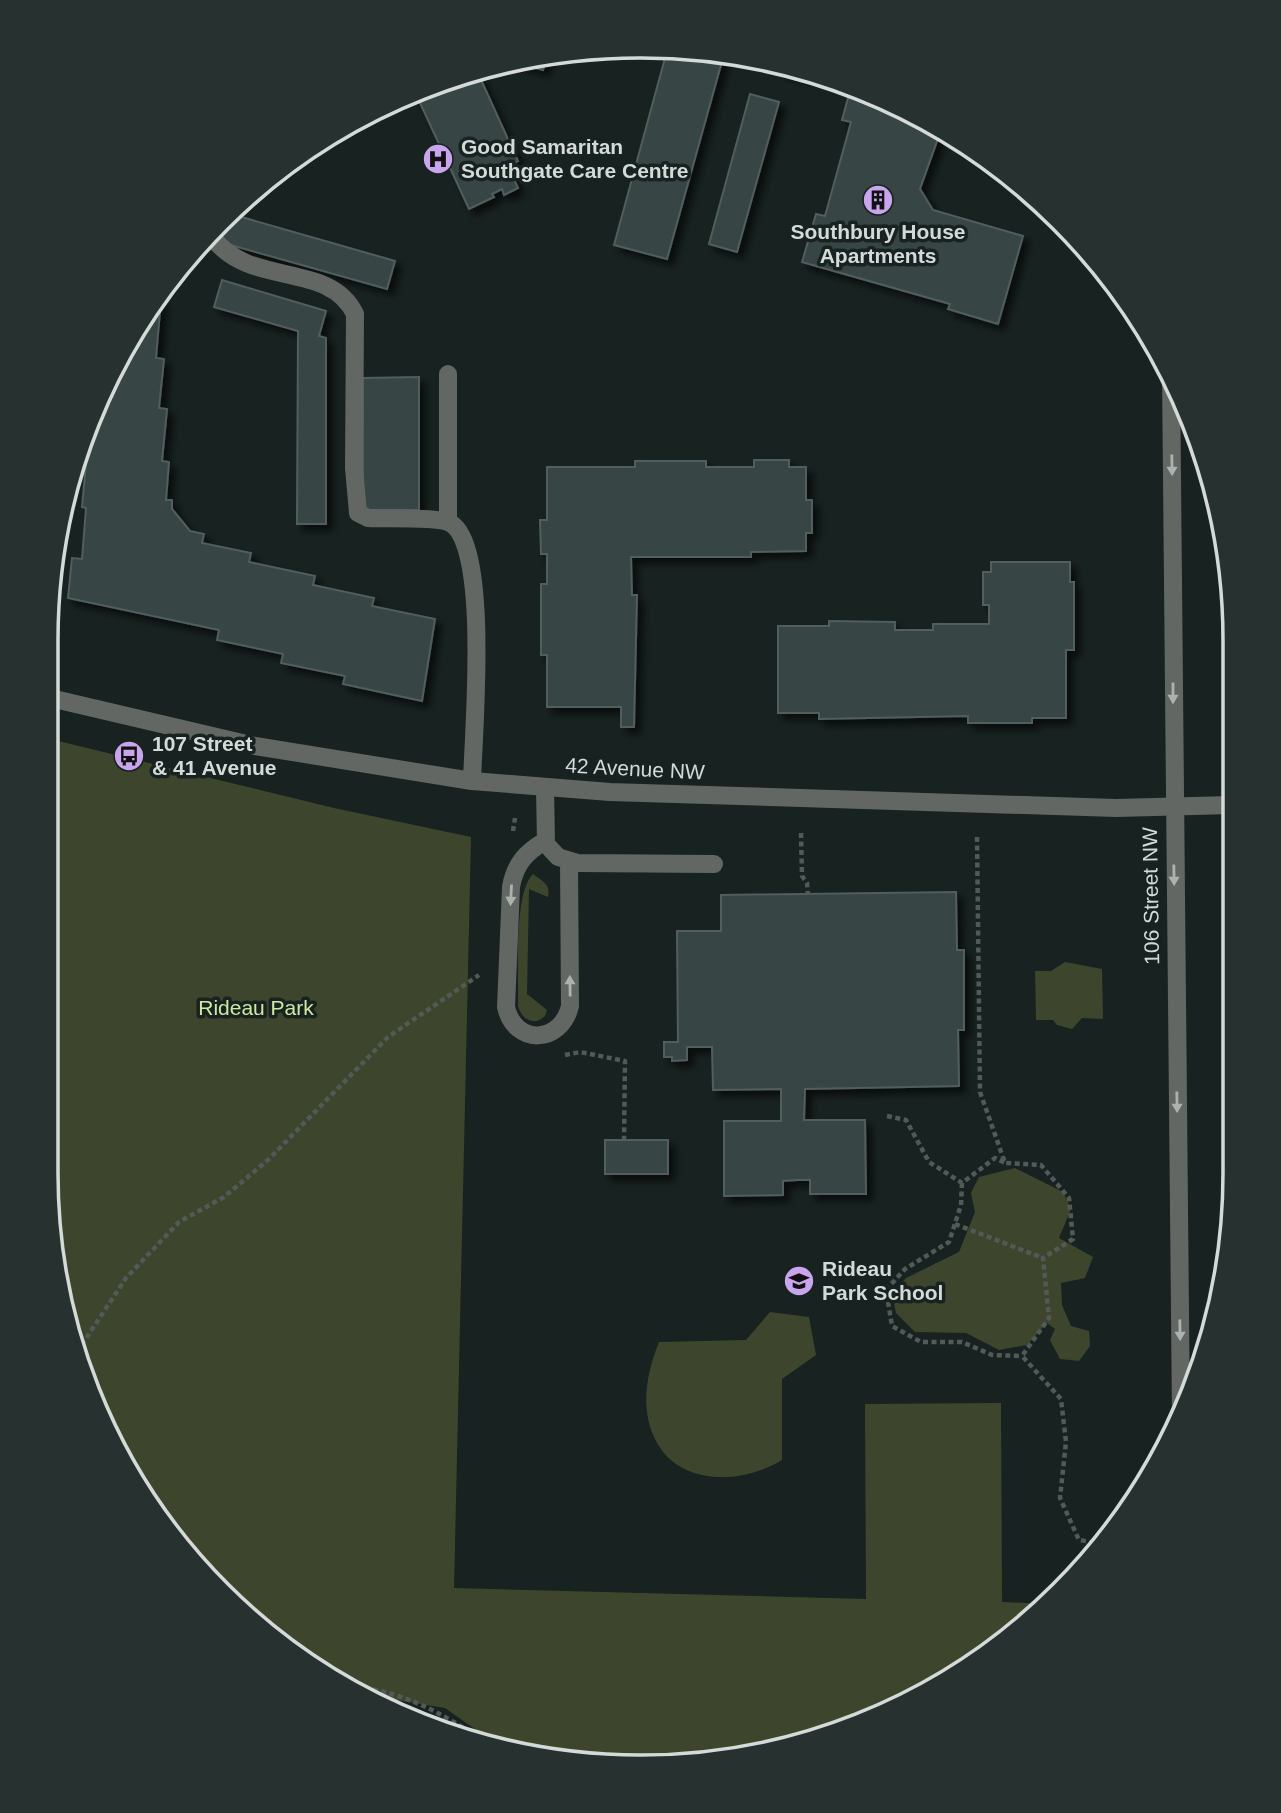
<svg xmlns="http://www.w3.org/2000/svg" width="1281" height="1813" font-family="Arial,sans-serif">
<style>
.green{fill:#3d462d}
.building{fill:#394445;stroke:#515d5e;stroke-width:2;filter:url(#shadow)}
.lines{fill:none;stroke-linecap:round;stroke-linejoin:round}
.path{stroke:#525a58;stroke-width:4.5;stroke-dasharray:5 3.5;stroke-linecap:butt}
.minor{stroke:#636763;stroke-width:18}
.oneway{fill:#acb2af}
.labels{text-anchor:middle;stroke-width:7;stroke-linejoin:round;paint-order:stroke}
.poi-label{font-size:21px;font-weight:bold;fill:#d4dad8;stroke:#182220;text-anchor:start}
.street-label{font-size:21px;fill:#d4dad8;stroke:#182220}
.park-label{font-size:21px;fill:#cee9a0;stroke:#182220}
.rim{fill:none;stroke:#d4dad8;stroke-width:3.5}
</style>
<defs>
<filter id="shadow"><feDropShadow dx="6" dy="6" stdDeviation="3.5" flood-color="#0009"/></filter>
</defs>
<rect width="100%" height="100%" fill="#182220"/>
<g class="green">
<polygon points="46,738 334,808 471,837 454,1588 866,1599 865,1404 1001,1403 1002,1602 1048,1604 1033,1620 903,1706 719,1762 562,1762 496,1744 445,1708 371,1696 248,1620 146,1503 66,1327 46,1172"/>
<path d="M533,874c9,7 18,10 15,23l-19,-8 -2,105 20,16 -2,6c-11,11 -24,3 -27,-10 1,-30 -5,-113 15,-132z"/>
<polygon points="1065,962 1102,969 1103,1019 1082,1018 1072,1029 1057,1025 1053,1020 1036,1020 1035,971 1051,971"/>
<polygon points="1015,1168 1063,1192 1071,1209 1059,1238 1093,1257 1085,1278 1061,1283 1062,1305 1071,1326 1089,1331 1090,1346 1079,1361 1060,1359 1050,1340 1055,1329 1047,1323 1027,1345 999,1350 966,1333 915,1332 896,1313 892,1294 906,1278 959,1252 975,1212 971,1193 979,1177"/>
<path d="M770,1312l39,5 7,38 -34,24v81c-39,24 -105,28 -128,-23 -14,-31 -7,-65 5,-95l87,-2z"/>
</g>
<g class="building">
<polygon points="668,47 724,54 667,259 614,245"/>
<polygon points="547,54 543,70 514,62"/>
<polygon points="784,64 807,70 805,77 782,71"/>
<polygon points="477,71 518,161 508,166 518,188 504,195 502,189 492,194 494,197 469,209 415,92 449,77"/>
<polygon points="851,87 903,107 941,130 920,189 933,210 1023,236 998,324 948,309 950,304 802,262 816,214 825,216 851,122 842,120"/>
<polygon points="750,94 779,102 737,252 709,244"/>
<polygon points="231,214 395,261 387,289 220,242"/>
<polygon points="222,280 326,311 319,336 326,338 326,524 297,524 298,331 214,307"/>
<polygon points="161,299 156,358 164,359 159,408 167,409 162,461 169,462 166,500 172,500 172,509 190,531 204,534 202,543 251,553 249,562 315,576 313,585 374,598 372,606 435,619 422,701 343,684 345,676 281,663 283,654 217,640 219,630 68,598 72,558 82,559 86,508 82,507 86,464 80,463 125,343"/>
<polygon points="419,377 419,510 363,510 363,378"/>
<polygon points="754,460 789,460 789,467 806,467 806,500 812,500 812,533 806,533 806,551 751,552 751,557 631,557 632,595 637,595 634,727 621,727 621,707 547,707 547,655 541,655 541,584 547,584 547,554 541,554 540,520 547,520 547,467 635,467 635,461 706,461 706,467 754,467"/>
<polygon points="991,562 1070,562 1070,582 1074,582 1074,650 1066,650 1066,718 1032,718 1032,723 968,723 968,716 819,719 819,713 778,713 778,626 829,626 829,621 895,622 895,630 933,630 933,624 989,624 989,605 983,605 983,572 991,572"/>
<polygon points="956,892 957,950 964,950 964,1030 958,1030 959,1086 805,1089 804,1120 865,1120 866,1194 810,1194 810,1180 797,1180 783,1181 783,1195 724,1196 724,1121 781,1121 781,1089 713,1090 712,1047 687,1047 687,1060 672,1061 672,1057 664,1057 664,1042 678,1042 677,931 721,931 721,895"/>
<rect x="605" y="1140" width="63" height="34"/>
</g>
<g class="lines">
<g class="path">
<polyline points="513,831 515,818"/>
<polyline points="801,833 802,876 807,883 808,895"/>
<polyline points="977,837 980,1092 1005,1163 1041,1165 1069,1198 1073,1239 1043,1258 1049,1318 1022,1356 1061,1399 1066,1442 1060,1498 1079,1540 1104,1544"/>
<polyline points="565,1055 580,1052 625,1061 624,1140"/>
<polyline points="887,1116 906,1120 929,1162 962,1183 995,1158 1005,1163"/>
<polyline points="962,1183 961,1205 949,1242 905,1269 886,1290 892,1326 921,1342 962,1342 992,1355 1022,1356"/>
<polyline points="955,1224 1043,1258"/>
<polyline points="77,1352 126,1278 179,1222 224,1197 269,1159 388,1037 479,975"/>
<path d="M356,1687c49,5 87,27 128,54"/>
</g>
<g class="minor">
<path d="M212,237c39,52 117,23 143,77l-1,154 4,45 10,5c18,1 65,-1 80,4 43,16 25,215 24,259"/>
<polyline points="1171,373 1181,1418"/>
<polyline points="448,374 448,522"/>
<polyline points="46,697 255,746 472,781 610,792 1116,808 1232,805"/>
<polyline points="545,787 546,844 558,857 578,863 714,864"/>
<path d="M545,841c-19,11 -30,23 -34,46l-5,120c9,39 55,37 64,-1l-1,-144"/>
</g>
</g>
<defs><path id="oneway-solid" d="M-6-.8H1V-3.2L6.5 0L1 3.2V.8H-6Z" transform="scale(1.75)"/></defs>
<g class="oneway">
<use href="#oneway-solid" transform="translate(1172 465) rotate(89)"/>
<use href="#oneway-solid" transform="translate(1173 693) rotate(90)"/>
<use href="#oneway-solid" transform="translate(1174 875) rotate(89)"/>
<use href="#oneway-solid" transform="translate(511 895) rotate(93)"/>
<use href="#oneway-solid" transform="translate(570 986) rotate(-91)"/>
<use href="#oneway-solid" transform="translate(1177 1102) rotate(89)"/>
<use href="#oneway-solid" transform="translate(1180 1330) rotate(89)"/>
</g>
<defs>
<g id="hospital-disc" transform="scale(1.575)"><circle r="9.5" fill="#c9a5ee" stroke="#182220"/><path d="M-5-5h3v3.5h4V-5h3V5h-3V1.5h-4V5h-3Z" fill="#111"/></g>
<g id="building-disc" transform="scale(1.575)"><circle r="9.5" fill="#c9a5ee" stroke="#182220"/><path d="M-4-6H4V6H1V3H-1V6H-4ZM-2.5-4.3h1.7v1.8h-1.7ZM.8-4.3h1.7v1.8H.8ZM-2.5-1h1.7V.8h-1.7ZM.8-1h1.7V.8H.8Z" fill="#111"/></g>
<g id="bus-disc" transform="scale(1.575)"><circle r="9.5" fill="#c9a5ee" stroke="#182220"/><path d="M-5-6H5V4H4V6H2V4H-2V6H-4V4H-5ZM-3.5-4V0h7V-4ZM-3.5 1.2v1.5H-2V1.2ZM2 1.2v1.5H3.5V1.2Z" fill="#111"/></g>
<g id="school-disc" transform="scale(1.575)"><circle r="9.5" fill="#c9a5ee" stroke="#182220"/><path d="M0-5L7-2L0 1L-7-2ZM-4 1L0 2.5L4 1V4Q0 6-4 4Z" fill="#111"/></g>
</defs>
<g fill-rule="evenodd">
<use href="#hospital-disc" x="438" y="159"/>
<use href="#building-disc" x="878" y="200"/>
<use href="#bus-disc" x="129" y="756"/>
<use href="#school-disc" x="799" y="1281"/>
</g>
<g class="labels">
<g class="poi-label">
<text x="461" y="154">Good Samaritan<tspan x="461" dy="24">Southgate Care Centre</tspan></text>
<text x="878" y="239" text-anchor="middle">Southbury House<tspan x="878" dy="24">Apartments</tspan></text>
<text x="152" y="751">107 Street<tspan x="152" dy="24">&amp; 41 Avenue</tspan></text>
<text x="822" y="1276">Rideau<tspan x="822" dy="24">Park School</tspan></text>
</g>
<g class="street-label">
<text transform="translate(635 769) rotate(3)" y="7">42 Avenue NW</text>
<text transform="translate(1151 896) rotate(-91)" y="7">106 Street NW</text>
</g>
<g class="park-label">
<text x="256" y="1015">Rideau Park</text>
</g>
</g>
<path d="M0 0H1281V1813H0ZM640 58H641A582 582 0 0 1 1223 640V1173A582 582 0 0 1 641 1755H640A582 582 0 0 1 58 1173V640A582 582 0 0 1 640 58Z" fill="#27312f" fill-rule="evenodd"/>
<path class="rim" d="M640 58H641A582 582 0 0 1 1223 640V1173A582 582 0 0 1 641 1755H640A582 582 0 0 1 58 1173V640A582 582 0 0 1 640 58Z"/>
</svg>
